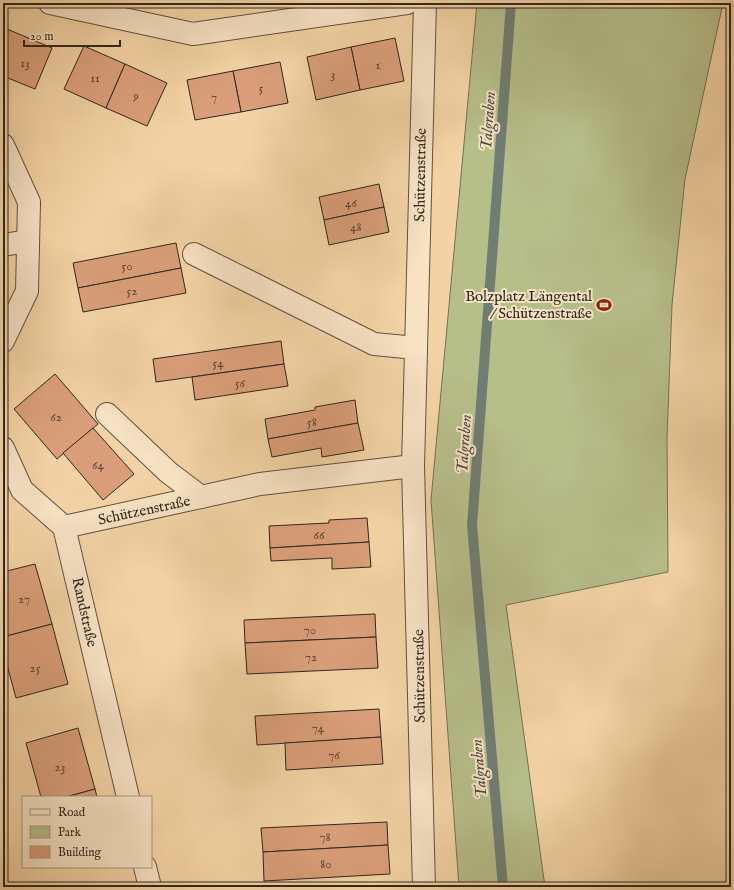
<svg xmlns="http://www.w3.org/2000/svg" width="734" height="890" font-family="'IM FELL English',serif">
<style>
.green{fill:#b6be8a;stroke:#737254}
.lines{fill:none;stroke-linecap:round;stroke-linejoin:round}
.stream{stroke:#707d73;stroke-width:10}
.building{fill:#da9f7a;stroke:#30271e}
.street-casing{stroke:#615240;stroke-width:24}
.street{stroke:#f7e2c4;stroke-width:22}
.labels{text-anchor:middle;stroke-width:4;stroke-linejoin:round;paint-order:stroke}
.number-label{font-size:13px;fill:#5a4535}
.street-label{font-size:15px;fill:#30271e;stroke:#f7e2c4}
.poi-label{font-size:15px;fill:#30271e;stroke:#f7e2c4;text-anchor:end}
.water-label{font-size:16px;font-style:italic;fill:#4b4b41;stroke:#f7e2c4}
</style>
<rect width="100%" height="100%" fill="#f3d3a5"/>
<filter id="stains"><feTurbulence type="fractalNoise" baseFrequency=".005" numOctaves="4"/><feColorMatrix values="0 0 0 0 .2 0 0 0 0 .09 0 0 0 0 .02 0 0 0 .5 -.17"/></filter>
<radialGradient id="worn" r=".72"><stop offset=".6" stop-color="#630" stop-opacity="0"/><stop offset="1" stop-color="#630" stop-opacity=".3"/></radialGradient>
<polygon class="green" points="477,3 723,3 685,179 672,305 667,438 668,572 506,605 545,887 459,887 431,500"/>
<g class="lines">
<polyline class="stream" points="503,887 472,525 511,3"/>
</g>
<g class="building">
<polygon points="225,3 250,3 226,8"/>
<polygon points="7,29 52,48 35,89 3,76 3,39"/>
<polygon points="395,38 404,81 360,90 351,47"/>
<polygon points="84,46 125,64 106,108 64,89"/>
<polygon points="351,47 360,90 316,100 307,57"/>
<polygon points="280,62 288,103 241,112 233,71"/>
<polygon points="125,64 167,83 147,126 106,108"/>
<polygon points="233,71 241,112 195,120 187,80"/>
<polygon points="379,184 384,207 324,220 319,197"/>
<polygon points="384,207 389,232 329,245 324,220"/>
<polygon points="176,243 181,268 78,288 73,263"/>
<polygon points="181,268 186,293 83,312 78,288"/>
<polygon points="281,341 284,364 156,382 153,359"/>
<polygon points="284,364 288,386 195,400 192,377"/>
<polygon points="55,374 98,424 57,459 14,409"/>
<polygon points="355,400 358,423 268,439 265,419 315,410 315,407"/>
<polygon points="358,423 364,450 322,457 321,448 272,457 268,439"/>
<polygon points="93,428 134,474 103,500 63,453"/>
<polygon points="367,518 369,542 270,548 269,526 329,523 329,520"/>
<polygon points="369,542 371,567 332,569 332,558 271,561 270,548"/>
<polygon points="35,564 52,624 3,637 3,572"/>
<polygon points="375,614 376,637 245,643 244,620"/>
<polygon points="52,624 68,684 16,698 3,650 3,637"/>
<polygon points="376,637 378,668 247,674 245,643"/>
<polygon points="379,709 381,737 257,745 255,716"/>
<polygon points="78,728 95,789 66,797 41,797 26,743"/>
<polygon points="381,737 383,764 286,770 285,743"/>
<polygon points="95,789 97,797 66,797"/>
<polygon points="387,822 388,845 263,852 261,828"/>
<polygon points="388,845 390,874 264,881 263,852"/>
</g>
<g class="lines">
<g class="street-casing">
<g id="street">
<polyline points="50,3 193,34 407,3"/>
<polyline points="3,145 29,202 27,291 3,341"/>
<polyline points="3,245 28,241"/>
<polyline points="194,254 374,344 416,348"/>
<polyline points="107,414 168,472 201,497"/>
<polyline points="3,448 22,490 64,527 128,797"/>
<polyline points="64,527 260,484 413,466"/>
<polyline points="145,867 150,887"/>
<polyline points="424,887 413,466 425,3"/>
</g>
</g>
<use href="#street" class="street"/>
</g>
<defs>
<g id="stadium-bare" transform="scale(1.2)"><path d="M0-5a6.5 5 0 1 0 0 10a6.5 5 0 1 0 0-10ZM-3.5-1.8h7v3.6h-7Z" fill="#8f2418" stroke="#f7e2c4" stroke-width="2.5" paint-order="stroke"/></g>
</defs>
<g fill-rule="evenodd">
<use href="#stadium-bare" x="604" y="305"/>
</g>
<g class="labels">
<g class="number-label">
<text x="25" y="67">13</text>
<text x="378" y="69">1</text>
<text x="333" y="78">3</text>
<text x="95" y="82">11</text>
<text x="261" y="92">5</text>
<text x="136" y="100">9</text>
<text x="214" y="101">7</text>
<text x="351" y="207">46</text>
<text x="356" y="231">48</text>
<text x="127" y="270">50</text>
<text x="132" y="295">52</text>
<text x="218" y="367">54</text>
<text x="240" y="387">56</text>
<text x="56" y="421">62</text>
<text x="312" y="426">58</text>
<text x="98" y="469">64</text>
<text x="319" y="539">66</text>
<text x="24" y="603">27</text>
<text x="310" y="634">70</text>
<text x="311" y="661">72</text>
<text x="35" y="672">25</text>
<text x="318" y="732">74</text>
<text x="334" y="759">76</text>
<text x="60" y="771">23</text>
<text x="325" y="841">78</text>
<text x="326" y="868">80</text>
</g>
<g class="street-label">
<text transform="translate(420 175) rotate(-89)" y="5">Schützenstraße</text>
<text transform="translate(144 510) rotate(-12)" y="5">Schützenstraße</text>
<text transform="translate(85 612) rotate(77)" y="5">Randstraße</text>
<text transform="translate(419 676) rotate(-91)" y="5">Schützenstraße</text>
</g>
<g class="poi-label">
<text x="592" y="301">Bolzplatz Längental<tspan x="592" dy="17">/ Schützenstraße</tspan></text>
</g>
<g class="water-label">
<text transform="translate(487 121) rotate(-86)" y="6">Talgraben</text>
<text transform="translate(463 444) rotate(-86)" y="6">Talgraben</text>
<text transform="translate(478 769) rotate(-95)" y="6">Talgraben</text>
</g>
</g>
<rect width="734" height="890" fill="none" stroke="#f3d3a5" stroke-width="16"/>
<rect x="4" y="4" width="726" height="882" fill="none" stroke="#30271e" stroke-width="2"/>
<rect x="8" y="8" width="718" height="874" fill="none" stroke="#30271e"/>
<rect x="22" y="796" width="130" height="72" fill="#f7e2c4" stroke="#a79782"/>
<rect x="30" y="809" width="20" height="6" fill="#f7e2c4" stroke="#a79782"/>
<text x="58" y="816" font-size="12" fill="#30271e">Road</text>
<rect x="30" y="826" width="20" height="12" fill="#b6be8a" stroke="#a79782"/>
<text x="58" y="836" font-size="12" fill="#30271e">Park</text>
<rect x="30" y="846" width="20" height="12" fill="#da9f7a" stroke="#a79782"/>
<text x="58" y="856" font-size="12" fill="#30271e">Building</text>
<path d="M24 40v6h96v-6" fill="none" stroke="#30271e" stroke-width="2"/>
<text x="30" y="40" font-size="12" fill="#30271e" stroke="#f7e2c4" stroke-width="3" paint-order="stroke">20 m</text>
<rect width="100%" height="100%" filter="url(#stains)"/>
<rect width="100%" height="100%" fill="url(#worn)"/>
</svg>
